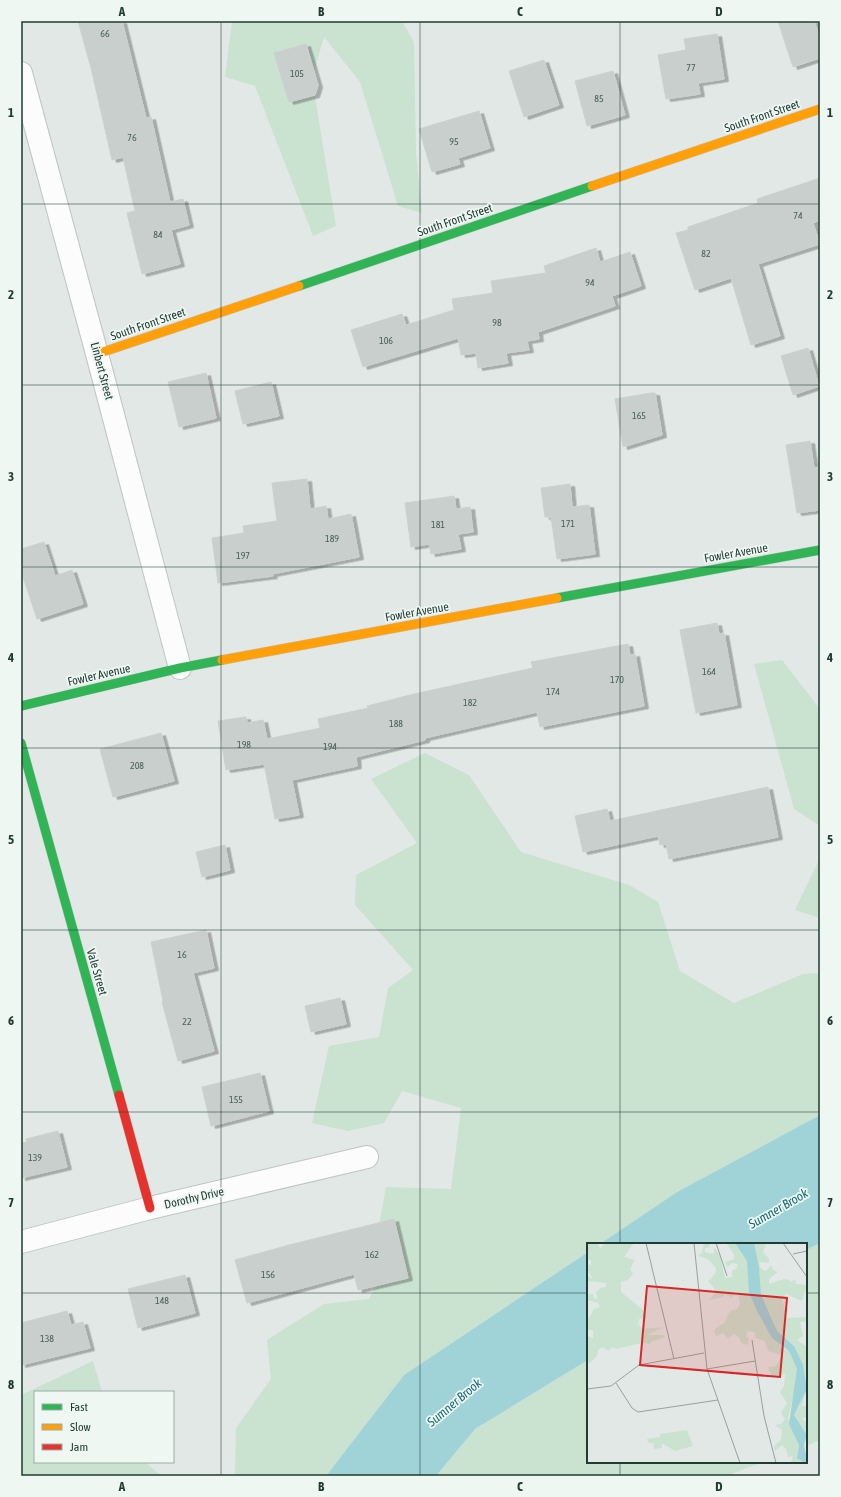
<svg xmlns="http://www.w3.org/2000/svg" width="841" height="1497" font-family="'Asap Condensed',sans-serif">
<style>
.green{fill:#cae2d0}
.water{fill:#a0d3d8}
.building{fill:#c9cfcc;stroke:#cbd1ce;filter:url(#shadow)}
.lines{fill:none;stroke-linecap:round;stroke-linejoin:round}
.street-casing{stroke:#bfc5c2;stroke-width:24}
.fast-casing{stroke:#bdc6c2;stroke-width:10}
.slow-casing{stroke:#bdc6c2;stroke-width:10}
.jam-casing{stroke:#bdc6c2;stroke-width:10}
.street{stroke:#fbfcfb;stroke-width:22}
.fast{stroke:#30b455;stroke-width:9}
.slow{stroke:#ff9f0a;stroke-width:9}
.jam{stroke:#e5322d;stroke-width:9}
.grid{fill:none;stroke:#1f3b33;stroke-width:1;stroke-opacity:0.55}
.labels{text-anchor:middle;stroke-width:3.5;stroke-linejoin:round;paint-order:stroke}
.number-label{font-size:10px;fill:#4a615a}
.street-label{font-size:12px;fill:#1f3b33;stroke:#eff7f3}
.water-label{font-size:13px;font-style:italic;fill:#176d7a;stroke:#eff7f3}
.inset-road{fill:none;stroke:#94a39e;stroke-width:1}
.view{fill:#d62828;fill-opacity:0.15;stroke:#d62828;stroke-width:2}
.inset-edge{fill:none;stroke:#1f3b33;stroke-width:2}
.neatline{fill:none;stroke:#1f3b33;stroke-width:1.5}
.grid-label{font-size:13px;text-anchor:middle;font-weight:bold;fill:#1f3b33}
</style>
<defs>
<filter id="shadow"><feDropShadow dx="4.5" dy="2.5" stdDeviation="0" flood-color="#0004"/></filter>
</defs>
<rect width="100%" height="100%" fill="#e2e8e5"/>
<g class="green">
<polygon points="232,21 402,21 414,42 416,153 422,213 398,206 360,82 324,37 312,78 336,226 313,236 255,86 225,77"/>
<polygon points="782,660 820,709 820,826 794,809 754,664"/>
<polygon points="425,753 469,775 521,852 629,885 658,902 680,971 734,1003 803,974 820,973 820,1115 677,1192 600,1244 588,1244 588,1252 404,1375 326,1476 235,1476 236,1428 271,1379 267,1340 324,1304 369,1299 391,1256 378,1231 386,1187 451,1189 461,1108 402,1091 384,1123 348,1131 312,1123 329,1046 379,1037 388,988 413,970 355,905 356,875 417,843 371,779"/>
<polygon points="820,858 820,918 795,910"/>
<polygon points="820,1243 820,1440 806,1446 806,1250"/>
<polygon points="588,1360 588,1462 763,1462 726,1476 436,1476 475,1429"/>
<polygon points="93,1361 102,1392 35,1392 35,1462 145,1462 158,1473 164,1476 21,1476 21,1395"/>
</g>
<g class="water">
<polygon points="820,1115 820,1243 806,1250 806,1244 600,1244 677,1192"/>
<polygon points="588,1252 588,1360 475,1429 436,1476 326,1476 404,1375"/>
</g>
<g class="building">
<polygon points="78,21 122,21 146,118 151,117 170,202 183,199 189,225 171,230 180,264 142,274 127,213 135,211 123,157 112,160 91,68"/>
<polygon points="778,21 814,21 820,38 820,58 793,67"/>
<polygon points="717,34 724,79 698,83 700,94 666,99 658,55 686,50 684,39"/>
<polygon points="306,44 318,85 315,95 289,102 274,53"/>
<polygon points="544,60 559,105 524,117 509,71"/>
<polygon points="613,71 625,115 587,126 575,81"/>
<polygon points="479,111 490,148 458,158 460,164 432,172 419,129"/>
<polygon points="820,178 820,220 813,223 820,244 758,264 780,336 751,345 731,278 695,290 676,233 688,230 688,227 758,203 757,199"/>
<polygon points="596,248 600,262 630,252 641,286 612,296 615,306 538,332 539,339 527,341 529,350 506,353 508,363 478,368 476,353 461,355 458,338 363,367 351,330 402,314 406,325 454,310 452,299 493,293 491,281 546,273 544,266"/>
<polygon points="808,348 819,386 793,395 781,356"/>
<polygon points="206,373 216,418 179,427 168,382"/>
<polygon points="271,382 279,416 243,424 235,391"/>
<polygon points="651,393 655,393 662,435 623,447 615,399"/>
<polygon points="810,441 814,468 820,467 820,510 797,513 786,445"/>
<polygon points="307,479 310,509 326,506 328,519 351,514 359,557 272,574 273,576 218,583 212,538 244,533 243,526 277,521 272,483"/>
<polygon points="570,484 572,507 589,505 595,554 557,559 551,517 545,517 541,488"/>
<polygon points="454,496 456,509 470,507 473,532 458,534 461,549 431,554 429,544 411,547 405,503"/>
<polygon points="44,542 55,576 72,570 83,604 37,619 21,571 21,549"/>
<polygon points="717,623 719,634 724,633 737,705 696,713 680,630"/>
<polygon points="628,644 630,655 635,654 644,706 540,727 537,712 425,738 425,740 356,757 357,766 292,780 299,815 275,819 264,764 226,770 218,721 246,717 247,723 263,720 267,739 320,728 318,719 368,708 367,706 414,694 533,668 531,662"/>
<polygon points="161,733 174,781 113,797 100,749"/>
<polygon points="768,787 778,837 669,859 666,844 660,845 658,836 583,852 575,816 607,809 610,821"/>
<polygon points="225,845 230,870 202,877 196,852"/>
<polygon points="206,930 214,968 193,973 214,1051 178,1061 162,1002 163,1001 151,942"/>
<polygon points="340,998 346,1024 311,1032 305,1006"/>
<polygon points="260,1073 269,1111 211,1126 202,1087"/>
<polygon points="58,1131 67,1167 21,1178 21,1143 27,1142 26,1139"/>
<polygon points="394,1219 408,1278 358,1290 354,1274 247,1303 235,1260 289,1245"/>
<polygon points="185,1275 195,1313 138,1328 128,1289"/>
<polygon points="67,1311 71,1325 83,1322 90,1348 21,1365 21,1323"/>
</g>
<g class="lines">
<g class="street-casing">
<g id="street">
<polyline points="21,73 97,354 180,668"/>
<polyline points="21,1242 150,1208 367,1157"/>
</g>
</g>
<g class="fast-casing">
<g id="fast">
<polyline points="299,286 592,186"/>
<polyline points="557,598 820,550"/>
<polyline points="21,706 180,668 222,660"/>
<polyline points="21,743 119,1095"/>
</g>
</g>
<g class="slow-casing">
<g id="slow">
<polyline points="592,186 820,109"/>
<polyline points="97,354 299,286"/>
<polyline points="222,660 557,598"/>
</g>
</g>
<g class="jam-casing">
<polyline id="jam" points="119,1095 150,1208"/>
</g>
<use href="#street" class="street"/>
<use href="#fast" class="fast"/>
<use href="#slow" class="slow"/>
<use href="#jam" class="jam"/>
</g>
<path class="grid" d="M221,21v1455M420,21v1455M620,21v1223M21,204h799M21,385h799M21,567h799M21,748h799M21,930h799M21,1112h799M21,1293h567M806,1293h14M620,1462v14"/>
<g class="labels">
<g class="number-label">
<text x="105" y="37">66</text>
<text x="691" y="71">77</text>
<text x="297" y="77">105</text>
<text x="599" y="102">85</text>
<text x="132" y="141">76</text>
<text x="454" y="145">95</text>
<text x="798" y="219">74</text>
<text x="158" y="238">84</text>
<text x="706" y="257">82</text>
<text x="590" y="286">94</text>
<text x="497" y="326">98</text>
<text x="386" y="344">106</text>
<text x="639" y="419">165</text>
<text x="568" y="527">171</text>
<text x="438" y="528">181</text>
<text x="332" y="542">189</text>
<text x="243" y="559">197</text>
<text x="709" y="675">164</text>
<text x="617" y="683">170</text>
<text x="553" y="695">174</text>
<text x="470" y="706">182</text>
<text x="396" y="727">188</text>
<text x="244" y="748">198</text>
<text x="330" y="750">194</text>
<text x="137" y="769">208</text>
<text x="182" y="958">16</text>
<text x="187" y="1025">22</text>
<text x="236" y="1103">155</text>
<text x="35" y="1161">139</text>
<text x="372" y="1258">162</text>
<text x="268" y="1278">156</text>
<text x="162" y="1304">148</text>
<text x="47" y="1342">138</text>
</g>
<g class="street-label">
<text transform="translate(762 116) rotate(-19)" y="4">South Front Street</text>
<text transform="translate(455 220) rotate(-19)" y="4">South Front Street</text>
<text transform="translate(148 324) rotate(-19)" y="4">South Front Street</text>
<text transform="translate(102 371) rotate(75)" y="4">Linbert Street</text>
<text transform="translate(736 553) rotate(-10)" y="4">Fowler Avenue</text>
<text transform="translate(417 612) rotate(-10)" y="4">Fowler Avenue</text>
<text transform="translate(99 675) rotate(-13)" y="4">Fowler Avenue</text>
<text transform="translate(97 972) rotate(74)" y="4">Vale Street</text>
<text transform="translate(194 1198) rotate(-13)" y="4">Dorothy Drive</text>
</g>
<g class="water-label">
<text transform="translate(778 1208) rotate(-30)" y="5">Sumner Brook</text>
<text transform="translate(454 1402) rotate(-40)" y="5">Sumner Brook</text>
</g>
</g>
<g transform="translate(587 1243)">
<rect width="220" height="220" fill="#e2e8e5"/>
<path d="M3,0h7l3,5 4,-3 -1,-2h31l-10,14 11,3 -5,9 3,5 -6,7 -6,1v10l22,18 4,8 -8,1 -1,4 4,6 22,-2 -17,8h17l1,2 -14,5 -1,2 -8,-1 -26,6 -4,-2 -3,4 -7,-4 -4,3 -1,6 -7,7 -3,-1v-26l6,2v-8h-6v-9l7,-12 6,-2 -2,-4 -11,-3v-5l6,-1 1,5 4,-1 -2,-5 4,-5 6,-1v-4l-19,-2v-5l6,3 -6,-10v-5l4,1v-5l-4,-1v-12zM117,0h6l-1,4 -4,1v4l8,2 2,-6 5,8 5,22 7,-1v-7l4,-1 2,-5 -6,-1 -5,4 -2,-5 9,-3v-5l-8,-11h40l-3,9 6,7v4l-10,-1 2,7 5,2 5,-6 2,5 5,2 -9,7v5l12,-4 6,-1 4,3 4,-3 1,5 11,1 -5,16 -16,-7 -4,5 5,19 20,-1v4l-7,1 3,14 -6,4 10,7v38l-4,-21 -9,-18 -16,-14 -6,-12 -11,-26 -2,-27 -11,-1 33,81 8,4 8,18v10l-9,39 11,27 -2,11 5,7h-11l2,-7 -5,1 -2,-8 -4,-4 -7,6 -1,-5 7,-6 1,-10 -7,-5 6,-1 4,-5 -4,-6 6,-10 -7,-11 4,-6 1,-12 -13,3 -4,-10 8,-1 6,-11 -14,-4 -3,-10 -10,-3v-6l-7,-1 -2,5 3,2 -1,7 -7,-2 -1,-5 -6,-4 -6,5 -5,-6 -7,3 -2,-5 3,-4 7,-4 6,-12 7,-2 3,-5 -2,-11 -3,-2 -3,7 -7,-4 -2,3 -14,3 6,-7 -1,-5 -6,-7 7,-7 1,-6 -8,-9 -10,-3 4,-3zM220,146l-5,17h5v11l-5,1 5,5v12l-13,-20zM100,187l6,16 -18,5 -13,-8v5l-8,1 -1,-8 -1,3 -4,-2 -1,-3 13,-2v-3z" fill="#cae2d0"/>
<path d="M148,0h19l5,24 2,27 11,26 6,12 16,14 9,18 4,25 -13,26 13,20 -3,10 3,15 -3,3 -7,-5 2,-13 -10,-21 8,-55 -8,-18 -17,-13 -15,-27 -8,-19 -2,-31z" fill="#a0d3d8"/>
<path class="inset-road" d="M59,0l28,116M107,0l13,126 33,94M129,0l11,33M196,0l24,34M206,11l14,-3M165,97l12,76 12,47M120,126l48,-8M29,140l16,25 6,4 80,-12M0,146l24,-3 28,-21 65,-12"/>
<path class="view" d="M60,43l140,12 -7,79 -140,-12z"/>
<rect width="220" height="220" class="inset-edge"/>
</g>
<rect width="841" height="1497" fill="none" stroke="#eff7f3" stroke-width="44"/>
<rect x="34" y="1391" width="140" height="72" fill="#eff7f3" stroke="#9caca6"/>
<rect x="42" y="1404" width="20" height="6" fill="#30b455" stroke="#9caca6"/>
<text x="70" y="1411" font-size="12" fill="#1f3b33">Fast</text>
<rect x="42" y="1424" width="20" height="6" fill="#ff9f0a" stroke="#9caca6"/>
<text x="70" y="1431" font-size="12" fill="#1f3b33">Slow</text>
<rect x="42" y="1444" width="20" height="6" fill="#e5322d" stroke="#9caca6"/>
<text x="70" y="1451" font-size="12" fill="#1f3b33">Jam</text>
<rect x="22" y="22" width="797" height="1453" class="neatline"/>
<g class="grid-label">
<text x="122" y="16">A</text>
<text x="321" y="16">B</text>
<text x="520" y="16">C</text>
<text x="719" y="16">D</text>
<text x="11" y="117">1</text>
<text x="830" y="117">1</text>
<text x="11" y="299">2</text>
<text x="830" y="299">2</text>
<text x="11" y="481">3</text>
<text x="830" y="481">3</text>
<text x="11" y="662">4</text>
<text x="830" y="662">4</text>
<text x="11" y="844">5</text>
<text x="830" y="844">5</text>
<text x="11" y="1025">6</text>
<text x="830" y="1025">6</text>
<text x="11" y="1207">7</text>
<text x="830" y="1207">7</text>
<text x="11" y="1389">8</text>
<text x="830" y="1389">8</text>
<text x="122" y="1491">A</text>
<text x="321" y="1491">B</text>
<text x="520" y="1491">C</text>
<text x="719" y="1491">D</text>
</g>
</svg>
